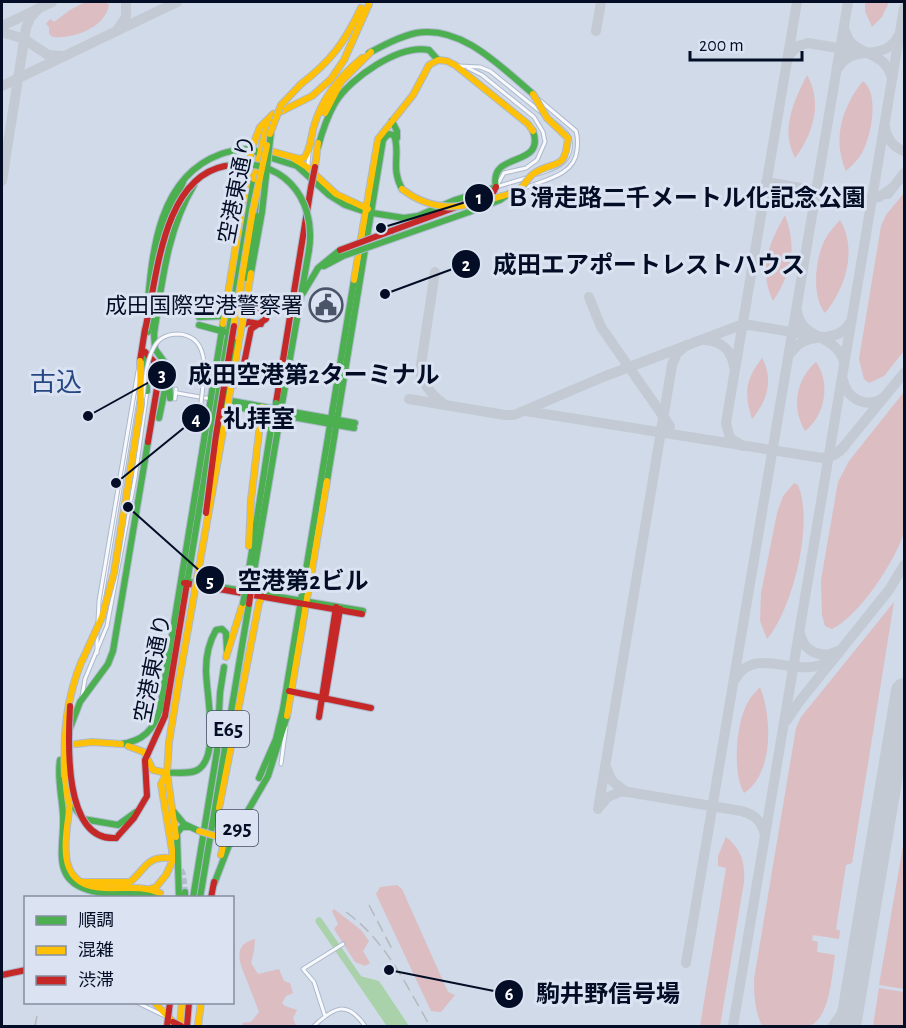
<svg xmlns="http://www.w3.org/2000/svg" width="906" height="1028" font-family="'Alegreya Sans','Noto Sans JP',sans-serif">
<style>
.green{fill:#dcbdc2}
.water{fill:#aad2aa}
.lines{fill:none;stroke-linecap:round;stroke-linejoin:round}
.river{stroke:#aad2aa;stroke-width:7}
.taxiway{stroke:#c3cad3;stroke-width:10}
.runway{stroke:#c3cad3;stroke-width:26}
.highway-tunnel{stroke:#b1bbcb;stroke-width:6;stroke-dasharray:6 3;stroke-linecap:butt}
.street-casing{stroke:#adb9cc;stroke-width:5}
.fast-casing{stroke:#adb9cc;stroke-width:8}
.slow-casing{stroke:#adb9cc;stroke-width:8}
.jam-casing{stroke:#adb9cc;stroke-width:8}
.street{stroke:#f8f9fc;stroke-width:3}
.fast{stroke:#4caf50;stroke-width:6}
.slow{stroke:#ffc107;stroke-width:6}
.jam{stroke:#c62828;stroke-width:6}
.rail{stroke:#b6b9be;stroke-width:1.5;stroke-dasharray:12 6;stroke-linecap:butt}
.street-bridge-casing{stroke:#adb9cc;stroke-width:5;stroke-linecap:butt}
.fast-bridge-casing{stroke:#adb9cc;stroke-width:8;stroke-linecap:butt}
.slow-bridge-casing{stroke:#adb9cc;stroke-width:8;stroke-linecap:butt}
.jam-bridge-casing{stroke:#adb9cc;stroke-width:8;stroke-linecap:butt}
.street-bridge{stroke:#f8f9fc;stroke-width:3}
.fast-bridge{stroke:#4caf50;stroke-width:6}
.slow-bridge{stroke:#ffc107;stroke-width:6}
.jam-bridge{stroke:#c62828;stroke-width:6}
.labels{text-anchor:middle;stroke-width:6;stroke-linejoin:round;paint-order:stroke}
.shield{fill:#dbe3f2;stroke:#444e63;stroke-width:1.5}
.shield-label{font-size:21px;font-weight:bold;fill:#030e26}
.street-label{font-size:22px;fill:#030e26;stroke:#dbe3f2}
.poi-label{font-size:22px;fill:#030e26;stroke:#dbe3f2;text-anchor:end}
.quarter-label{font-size:26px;fill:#254783;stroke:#dbe3f2}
.leader{fill:none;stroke:#030e26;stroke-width:2}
.callout-dot{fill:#030e26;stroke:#dbe3f2;stroke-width:2}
.mark-label{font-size:18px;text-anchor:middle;font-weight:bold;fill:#fff}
.callout-label{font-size:24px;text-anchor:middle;font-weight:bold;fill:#030e26;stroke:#dbe3f2;stroke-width:6;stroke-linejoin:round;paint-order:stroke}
</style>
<rect width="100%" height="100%" fill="#d0dae8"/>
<g class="green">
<path d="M85,2h20l4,3c-4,23 -36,34 -56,32l-4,-3v-7l-3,-3 4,-5 4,3 16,-12z"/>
<polygon points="865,2 889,2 882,17 872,27 865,11"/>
<path d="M807,75c16,28 6,59 -12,83 -15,-29 -1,-57 12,-83z"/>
<path d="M863,81c17,13 8,56 -1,72 -4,7 -10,12 -16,18 -14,-32 -4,-64 17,-90z"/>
<polygon points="904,193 904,351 884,376 869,383 864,379 859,359 881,226 886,215"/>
<path d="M785,215c12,32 7,57 -12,86 -15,-32 -4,-58 12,-86z"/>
<path d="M840,220c18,30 5,69 -15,93 -13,-16 -10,-51 -2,-69 4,-10 10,-16 17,-24z"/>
<path d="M762,358c12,21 5,44 -10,61 -8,-26 -7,-39 10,-61z"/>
<path d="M816,362c15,21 9,54 -11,69 -14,-23 -9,-52 11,-69z"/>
<path d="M904,392v140c-8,28 -45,84 -72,97l-7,-3 -3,-11 -1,-35 17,-98 11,-21z"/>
<path d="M794,483l4,2c16,38 -5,123 -31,154l-7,-18 1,-28 16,-80 6,-17z"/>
<path d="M894,602l-42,261 -6,2 -10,64 4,2 -1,8 -26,-4 -1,5 6,2 -1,10 18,3c-3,19 -5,66 -27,71 -11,2 -34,1 -46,0 -7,-15 -8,-30 -8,-47l42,-251 5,-11z"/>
<path d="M760,687c12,29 14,87 -16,106 -12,-20 -8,-71 4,-91 3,-6 8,-10 12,-15z"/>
<path d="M726,837c16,13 19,26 18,45l-24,144h-20l26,-158 -8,-2v-10z"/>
<polygon points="904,840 904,989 879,985"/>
<polygon points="397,885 402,889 448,992 455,995 441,1012 431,1011 376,894 380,887"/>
<polygon points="334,909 361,930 369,941 363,951 370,963 365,966 355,962 334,929 338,924 332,911"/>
<path d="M255,939l-1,12 -3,12 7,11 21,-5 5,12 6,2 3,10 -7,3 -4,7 3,3 12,4 -4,8 3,8h-53l-1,-3 9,-1 8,-10c-4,-10 -8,-21 -12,-31 -6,-15 -17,-36 8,-42z"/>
<polygon points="879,988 904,992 904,1026 873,1026"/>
</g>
<polygon class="water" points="360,976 379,981 409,1026 394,1026"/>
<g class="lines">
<polyline class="river" points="319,921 391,1026"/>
<g class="taxiway">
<polyline points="2,26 52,2"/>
<path d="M844,27c6,33 40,19 48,51"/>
<polyline points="118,29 126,17 126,2"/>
<polyline points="596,31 601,2"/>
<polyline points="2,32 24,39 48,55 61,56"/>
<polyline points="789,55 798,46 808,43 867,53"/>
<path d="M838,68c17,-27 45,-3 61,-33"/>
<polyline points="2,86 177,2"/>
<path d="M885,127c2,12 8,20 19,24"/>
<polyline points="2,181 26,28 30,18 39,8"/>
<polyline points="766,182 865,199 879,197 891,189"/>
<polyline points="888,194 904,173"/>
<path d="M435,272l-15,99c3,13 13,25 24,33"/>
<polyline points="589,297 601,327 670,426"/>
<path d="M797,311c5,31 38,21 47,51"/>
<path d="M705,340c16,1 27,10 29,27"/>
<path d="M791,353c16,-26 43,-5 59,-30"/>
<path d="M843,380c4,19 23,29 40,18"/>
<polyline points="409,399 505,415 514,415 603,377 738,326 750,325 821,337"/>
<polyline points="526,411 822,458 834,455 844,447"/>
<polyline points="743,446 730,438 726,423 797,2"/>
<polyline points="840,451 904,373"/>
<path d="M800,633c3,18 21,27 38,18"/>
<path d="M736,678c20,-34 64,3 92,-17"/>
<polyline points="787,720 799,702 889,590 904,565"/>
<polyline points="606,767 612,781 626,792"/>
<path d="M600,806l8,-9 14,-6 119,20c14,3 21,11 24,24"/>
<polyline points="598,809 672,365 677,353 687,345"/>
<polyline points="686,963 848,2"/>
<polyline points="733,1026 904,8"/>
<polyline points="833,1026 846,1007 853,989"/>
</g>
<polyline class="runway" points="848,1026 904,691"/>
<polyline class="highway-tunnel" points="176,862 183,874 185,892"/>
<g class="street-casing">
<g id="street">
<polyline points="459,66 480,67 490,71 542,113"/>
<polyline points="468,68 482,75 534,117 543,132 545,142 537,160 526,168 504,173 496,187"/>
<path d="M538,174c15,-6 29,-8 32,-25 2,-14 -5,-18 -15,-26"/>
<polyline points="307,175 309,153"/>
<polyline points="496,187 526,178"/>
<path d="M522,189c21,-9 53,-13 55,-39 1,-7 1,-12 -1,-19l-39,-33"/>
<polyline points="177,393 211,399"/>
<polyline points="175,399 176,389"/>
<polyline points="100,608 137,388"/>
<polyline points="97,653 97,630"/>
<polyline points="82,697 85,679 107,626 135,478 147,391"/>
<polyline points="281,764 286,727"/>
<polyline points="136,1002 167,1017"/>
<polyline points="325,1016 314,982 303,969 343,944"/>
<path d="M314,1026c20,-19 33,-26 51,0"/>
</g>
</g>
<g class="fast-casing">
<g id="fast">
<path d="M369,53c15,-8 30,-16 47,-20 46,-8 85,34 117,61"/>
<polyline points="392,121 397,131 397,138"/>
<path d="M318,147c4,-15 9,-30 17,-44 15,-25 64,-59 94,-53l9,10"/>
<path d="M252,148l7,6 38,12 32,29 16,10 21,7 38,6 14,-2 37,-16 41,-13c-8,-37 50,-18 37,-56"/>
<polyline points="257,216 260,188"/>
<polyline points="324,266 343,256"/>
<polyline points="151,289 166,220 183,182"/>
<polyline points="303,293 318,268 340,250"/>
<path d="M147,312c5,-58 10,-135 74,-158 10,-4 22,-4 32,-6"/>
<polyline points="199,317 225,316"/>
<polyline points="199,325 225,332"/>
<polyline points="148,332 154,315"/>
<polyline points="145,352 147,391"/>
<path d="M170,398l-2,-31 -13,-18 -1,-15c8,-51 13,-104 40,-149"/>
<polyline points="226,400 355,423"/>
<polyline points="282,404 309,250"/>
<polyline points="225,405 354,428"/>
<polyline points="159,418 167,380"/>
<path d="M327,481l56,-341 5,-6 6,1c7,19 -4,32 8,54"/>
<polyline points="184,581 363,611"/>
<polyline points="247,582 272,422"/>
<polyline points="187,583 254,179"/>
<polyline points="252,583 279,423"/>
<polyline points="70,728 80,702 108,664 113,651 148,442"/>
<path d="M121,744c22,-3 33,-14 39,-35l63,-385"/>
<polyline points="67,757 74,807 83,819 118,825 136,812"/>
<path d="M60,760c-3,19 2,36 3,55 2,31 -14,66 29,76 23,6 45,-2 68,7"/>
<path d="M167,773c9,-1 24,2 32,-4 21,-15 7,-76 7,-99 0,-14 3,-28 10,-40l6,-1 4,4 1,19"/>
<polyline points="259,778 276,739 283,709 354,280"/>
<polyline points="174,812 184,824 199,831"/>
<polyline points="214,884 231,840 268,776 287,716"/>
<polyline points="185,892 185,898"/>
<polyline points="179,898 177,833 182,827 189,827"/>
<polyline points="193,898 217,751 220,693 224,667"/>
<polyline points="200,898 249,604"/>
</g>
</g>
<g class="slow-casing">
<g id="slow">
<path d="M301,84c30,-23 44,-42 60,-76"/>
<polyline points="325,113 341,82 371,52"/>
<path d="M267,150l33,9 5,-2c6,-10 6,-21 9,-31 8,-28 26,-50 48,-68"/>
<polyline points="294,159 307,167 336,194 368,209"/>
<polyline points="315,167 318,143"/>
<polyline points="254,179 267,125 278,113 312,96 331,79 344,60 369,4"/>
<polyline points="354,280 378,139 413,95 429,65 438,60 447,61 455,65 528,124 533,131"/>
<polyline points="223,324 252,148 260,127 273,114"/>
<polyline points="235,342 246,278"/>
<polyline points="215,455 220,435"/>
<polyline points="249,546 251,500 262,407"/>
<polyline points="226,657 243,603"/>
<polyline points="287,716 327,481"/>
<polyline points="76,744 92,742 121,744"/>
<polyline points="128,746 144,752 153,770 167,773"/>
<polyline points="167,773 176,837"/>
<polyline points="65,777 68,802"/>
<path d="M71,790c-1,37 -24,96 33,98 20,1 37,-3 56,5"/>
<polyline points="219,808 259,603 262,597"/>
<polyline points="219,837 224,842 221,855"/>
<path d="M84,882h46c15,-12 16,-26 39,-24"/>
<polyline points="150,889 156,887 166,875 172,862 172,850 161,784 167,773 169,742 179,680"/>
<polyline points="154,1002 173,1022"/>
<polyline points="180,1026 182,1002"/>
<polyline points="198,1026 201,1002"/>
</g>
</g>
<g class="jam-casing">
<g id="jam">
<polyline points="391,231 489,195 493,193 496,187"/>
<polyline points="240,327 248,322 261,324"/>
<polyline points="145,352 158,366 159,376 148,442"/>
<polyline points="140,361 145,329"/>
<polyline points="231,379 234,385 240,383 251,329 266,319 264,310 242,305"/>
<polyline points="276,403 311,187"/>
<polyline points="184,583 362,614"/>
<polyline points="289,691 371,708"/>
<polyline points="325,699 340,609"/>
<polyline points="319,717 336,607"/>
<polyline points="116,838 134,818 147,796 145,760 165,716 187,583"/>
<polyline points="211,898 214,882"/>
<polyline points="2,975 26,970"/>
<polyline points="167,1026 170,1002"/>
<polyline points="187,1026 189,1002"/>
</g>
</g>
<use href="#street" class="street"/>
<use href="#fast" class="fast"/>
<use href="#slow" class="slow"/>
<use href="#jam" class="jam"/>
<g class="rail">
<polyline points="369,905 393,951"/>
<path d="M346,912c40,29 60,73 84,114"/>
<polyline points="35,1026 37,1016"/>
</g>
<g class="street-bridge-casing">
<g id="street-bridge">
<path d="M143,397c2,-16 3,-36 11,-50 5,-9 14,-13 24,-13 36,2 25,47 23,69"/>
<polyline points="98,622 99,601 138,371"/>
</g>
</g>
<g class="fast-bridge-casing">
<g id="fast-bridge">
<path d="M225,166c55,-11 92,30 84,84"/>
<polyline points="343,256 469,212 500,200 510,193"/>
<polyline points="251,273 262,212 271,132"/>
<polyline points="246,278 257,216"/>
<polyline points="272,422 276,403"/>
<polyline points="279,423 282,404"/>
<polyline points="220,435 235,342"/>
<polyline points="243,603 247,582"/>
</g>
</g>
<g class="slow-bridge-casing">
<g id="slow-bridge">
<polyline points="270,134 281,105 301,84"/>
<path d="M402,189c31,24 62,20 97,8 6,-2 17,-4 22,-9 4,-4 7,-10 12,-14 23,-15 32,-2 35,-36l-21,-20 -14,-24"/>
<polyline points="234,326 253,210 267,145"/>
<polyline points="82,661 102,617 114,573 141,404 140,361"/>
<polyline points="179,680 251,273"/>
<path d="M65,777c-2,-42 1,-78 17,-117"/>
<polyline points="199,831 219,837"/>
</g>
</g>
<g class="jam-bridge-casing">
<g id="jam-bridge">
<polyline points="311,187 315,167"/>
<polyline points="340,250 391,231"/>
<path d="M145,330c12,-51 17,-152 80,-164"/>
<polyline points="206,513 216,435 234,326"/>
<polyline points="249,604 252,583"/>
<path d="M70,706c-2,35 -7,136 46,132"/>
<polyline points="173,1022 181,1026"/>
</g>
</g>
<use href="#street-bridge" class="street-bridge"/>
<use href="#fast-bridge" class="fast-bridge"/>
<use href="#slow-bridge" class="slow-bridge"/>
<use href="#jam-bridge" class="jam-bridge"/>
</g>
<defs>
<g id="civic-ring" transform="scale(1.725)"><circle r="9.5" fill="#dbe3f2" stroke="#4b556a" stroke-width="1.5"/><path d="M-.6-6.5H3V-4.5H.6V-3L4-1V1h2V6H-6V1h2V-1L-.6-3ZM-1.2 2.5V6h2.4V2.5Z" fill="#4b556a"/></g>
</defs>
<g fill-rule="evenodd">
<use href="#civic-ring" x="326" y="305"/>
</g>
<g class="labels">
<g class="shield">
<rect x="207" y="711" width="42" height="36" rx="4.5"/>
<rect x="216" y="810" width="42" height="36" rx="4.5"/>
</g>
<g class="shield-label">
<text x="228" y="736">E65</text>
<text x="237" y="835">295</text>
</g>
<g class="street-label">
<text transform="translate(236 189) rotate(-79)" y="8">空港東通り</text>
<text transform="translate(152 668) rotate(-79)" y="8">空港東通り</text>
</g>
<g class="poi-label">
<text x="303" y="313">成田国際空港警察署</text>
</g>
<g class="quarter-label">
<text x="56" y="391">古込</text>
</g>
</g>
<path class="leader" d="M381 228L479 198M385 294L466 264M88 416L162 375M116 483L196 418M128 507L210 580M389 970L509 994"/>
<g class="callout-dot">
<circle cx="381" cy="228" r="6"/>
<circle cx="385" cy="294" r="6"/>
<circle cx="88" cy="416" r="6"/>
<circle cx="116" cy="483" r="6"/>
<circle cx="128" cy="507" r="6"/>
<circle cx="389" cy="970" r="6"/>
<circle cx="479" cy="198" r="15"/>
<circle cx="466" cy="264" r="15"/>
<circle cx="162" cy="375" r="15"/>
<circle cx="196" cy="418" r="15"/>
<circle cx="210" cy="580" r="15"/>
<circle cx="509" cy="994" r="15"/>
</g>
<g class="mark-label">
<text x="479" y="204">1</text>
<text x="466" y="271">2</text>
<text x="162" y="381">3</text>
<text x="196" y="425">4</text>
<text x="210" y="587">5</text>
<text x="509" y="1000">6</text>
</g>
<g class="callout-label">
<text x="686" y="206">Ｂ滑走路二千メートル化記念公園</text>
<text x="649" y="273">成田エアポートレストハウス</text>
<text x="314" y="383">成田空港第2ターミナル</text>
<text x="259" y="427">礼拝室</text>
<text x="303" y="589">空港第2ビル</text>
<text x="608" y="1002">駒井野信号場</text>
</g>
<rect width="906" height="1028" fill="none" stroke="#030e26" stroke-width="6"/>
<rect x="24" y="896" width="210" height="108" fill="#dbe3f2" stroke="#858ea0" stroke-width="1.5"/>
<rect x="36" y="916" width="30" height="9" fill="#4caf50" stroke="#858ea0" stroke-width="1.5"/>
<text x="78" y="926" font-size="18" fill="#030e26">順調</text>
<rect x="36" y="946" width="30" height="9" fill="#ffc107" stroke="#858ea0" stroke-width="1.5"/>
<text x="78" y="956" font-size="18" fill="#030e26">混雑</text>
<rect x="36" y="976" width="30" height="9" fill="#c62828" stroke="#858ea0" stroke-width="1.5"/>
<text x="78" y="986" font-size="18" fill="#030e26">渋滞</text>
<path d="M690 51v9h112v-9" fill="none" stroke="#030e26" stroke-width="3"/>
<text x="699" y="51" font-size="18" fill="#030e26" stroke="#dbe3f2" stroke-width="4.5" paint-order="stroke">200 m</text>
</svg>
